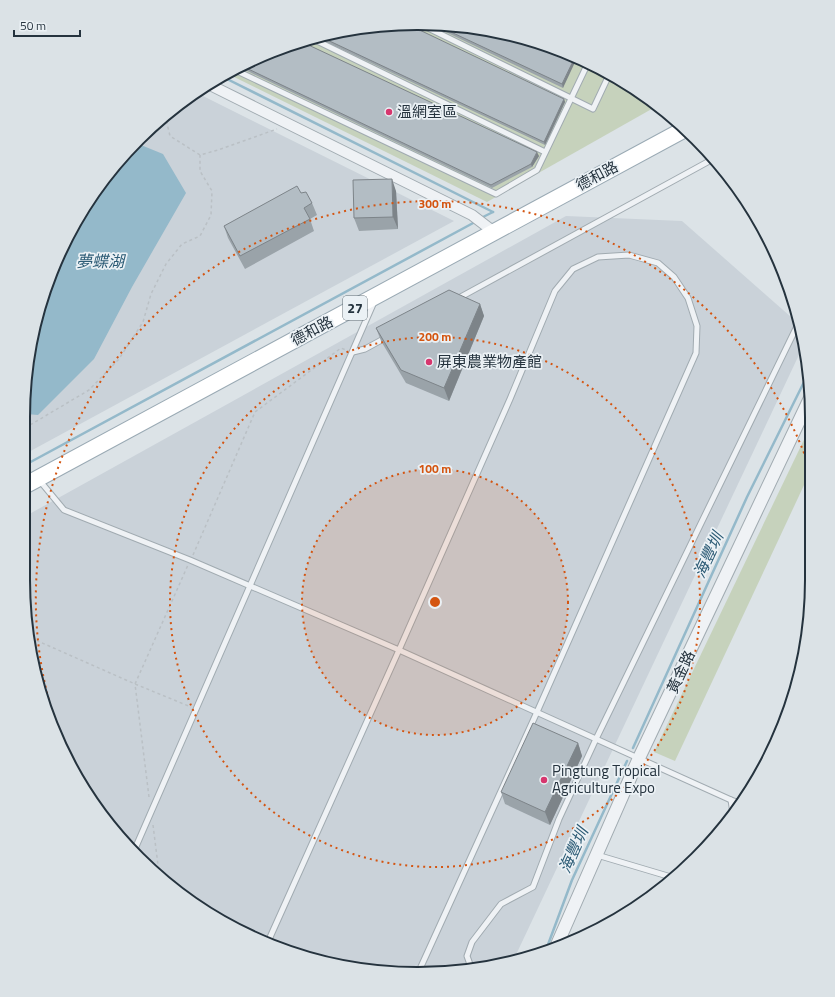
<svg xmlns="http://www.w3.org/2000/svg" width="835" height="997" font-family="'Titillium Web','Noto Sans TC',sans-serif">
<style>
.built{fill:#cad2d9}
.green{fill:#c6d2bc}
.water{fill:#94b9ca}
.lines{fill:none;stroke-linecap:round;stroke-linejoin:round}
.stream{stroke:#94b9ca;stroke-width:2.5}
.service-casing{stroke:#a1abb1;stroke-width:7}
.minor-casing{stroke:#a1abb1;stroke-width:12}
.tertiary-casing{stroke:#a1abb1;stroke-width:14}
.primary-casing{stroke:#9aaab4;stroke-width:18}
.path{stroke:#bac0c5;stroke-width:1.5;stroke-dasharray:3 3;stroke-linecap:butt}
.service{stroke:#eff2f5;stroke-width:5}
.minor{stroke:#eff2f5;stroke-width:10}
.tertiary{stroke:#eff2f5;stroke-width:12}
.primary{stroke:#fff;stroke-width:16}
.wall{fill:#9aa3a9}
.shaded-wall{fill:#7d8489}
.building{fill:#b3bdc4;stroke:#7d8489}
.ring{fill:none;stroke:#d45511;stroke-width:2;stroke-dasharray:2 4}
.poi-dot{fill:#d7366e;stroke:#ebf1f5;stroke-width:1.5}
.labels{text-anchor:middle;stroke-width:3.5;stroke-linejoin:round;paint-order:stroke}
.shield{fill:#ebf1f5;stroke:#606c75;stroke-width:1}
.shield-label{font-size:14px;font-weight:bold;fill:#25333e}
.poi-label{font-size:15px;fill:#25333e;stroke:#ebf1f5;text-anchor:start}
.street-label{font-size:15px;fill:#25333e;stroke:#ebf1f5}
.water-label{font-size:16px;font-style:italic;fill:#2c5b75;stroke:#ebf1f5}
.rim{fill:none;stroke:#25333e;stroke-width:2}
.centre{fill:#d45511;stroke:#ebf1f5;stroke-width:2}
.ring-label{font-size:12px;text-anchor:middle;font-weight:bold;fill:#d45511;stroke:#ebf1f5;stroke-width:3.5;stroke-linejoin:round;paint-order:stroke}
</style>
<rect width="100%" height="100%" fill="#dce3e7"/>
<g class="built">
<polygon points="195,92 454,221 25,454 26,366 37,315 64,243 104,178 157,121"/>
<polygon points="566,216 682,221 799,324 805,342 514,959 469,971 366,971 267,944 198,907 121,839 64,754 36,681 23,580 24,517"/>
</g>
<g class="green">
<polygon points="418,23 495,31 569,53 637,90 657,106 487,202 228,74 267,53 341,31"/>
<polygon points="812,423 812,468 675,761 654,752"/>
</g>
<polygon class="water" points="136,143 163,154 186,193 132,287 94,359 38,415 26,414 26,366 37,315 64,243 104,178"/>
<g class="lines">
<g class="stream">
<polyline points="223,77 493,212"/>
<polyline points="481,218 493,212"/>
<polyline points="25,465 475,222"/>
<polyline points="633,748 747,497 808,374"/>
<polyline points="546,950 572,880 627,761"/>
</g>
<g class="service-casing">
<g id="service">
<polyline points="418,23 593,109 609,75"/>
<polyline points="313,39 545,152"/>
<polyline points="235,70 496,194 537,170 588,63"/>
<polyline points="457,299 713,159"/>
<polyline points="353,352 365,349 387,337"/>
<polyline points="40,481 64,510 190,560 399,650 731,800 740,803"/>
<polyline points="731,800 733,814"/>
<polyline points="134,851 374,302"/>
<polyline points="597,855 671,877"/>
<polyline points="559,942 568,944"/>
<polyline points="267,944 399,650 510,399 555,291 573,269 598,257 629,255 658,263 674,277 688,298 697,326 696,353 537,712 419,971"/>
<polyline points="472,970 467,956 472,942 501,904 533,887 559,819 596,739 799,322"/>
</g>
</g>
<g class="minor-casing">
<polyline id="minor" points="208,84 472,215 494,232"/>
</g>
<g class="tertiary-casing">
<polyline id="tertiary" points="556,947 639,758 810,398"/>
</g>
<g class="primary-casing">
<polyline id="primary" points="24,486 685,129"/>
</g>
<g class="path">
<polyline points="165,115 170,136 200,155 218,150 277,129"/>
<polyline points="25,428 89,390 119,359 143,322 151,294 166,264 182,244 200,236 211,215 212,191 200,171 200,155"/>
<polyline points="193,555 255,412 341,348 346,350"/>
<polyline points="31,638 135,684 191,707"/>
<polyline points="149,797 135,684 188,565"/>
<polyline points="153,825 159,873"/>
</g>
<use href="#service" class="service"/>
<use href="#minor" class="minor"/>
<use href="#tertiary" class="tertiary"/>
<use href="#primary" class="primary"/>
</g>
<g class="wall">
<polygon points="429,24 495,31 569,53 563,88"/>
<polygon points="341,31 564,99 565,102 545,145 318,38"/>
<polygon points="267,53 539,156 532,167 492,188 241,68 241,67"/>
<polygon points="396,191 398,229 359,231 354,218"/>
<polygon points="301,193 312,203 317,215 310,219 314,231 245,269 228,238 224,226"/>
<polygon points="480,304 484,316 449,401 406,383 381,341 376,328"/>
<polygon points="578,743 582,756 550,825 505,804 501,792"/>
</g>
<g class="shaded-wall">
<polygon points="575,57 577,58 563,88 562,84"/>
<polygon points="564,99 565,102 545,145 544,142"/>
<polygon points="537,152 539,156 532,167 531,164"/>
<polygon points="392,179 396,191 398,229 393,217"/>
<polygon points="480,304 484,316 449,401 444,388"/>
<polygon points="578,743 582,756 550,825 545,812"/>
</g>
<g class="building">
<polygon points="407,24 564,99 544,142 321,37 341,31"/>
<polygon points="436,25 495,31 569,53 575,57 562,84"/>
<polygon points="302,42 537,152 531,164 491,185 242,66 267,53"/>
<polygon points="392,179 393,217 354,218 353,180"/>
<polygon points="297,186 301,193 306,192 312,203 304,208 310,219 240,256 224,226"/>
<polygon points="449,290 480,304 444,388 401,370 376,328"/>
<polygon points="533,723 578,743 545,812 501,792"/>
</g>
<circle cx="435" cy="602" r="133" fill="#d45511" fill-opacity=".12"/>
<g class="ring">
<circle cx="435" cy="602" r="133"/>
<circle cx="435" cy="602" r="265"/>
<path d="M73 767A398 398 0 1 1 811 472"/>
</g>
<g class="poi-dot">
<circle cx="389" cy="112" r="4"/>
<circle cx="429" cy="362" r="4"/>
<circle cx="544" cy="780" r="4"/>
</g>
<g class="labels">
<rect class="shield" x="343" y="296" width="24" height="24" rx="3"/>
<g class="shield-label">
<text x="355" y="313">27</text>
</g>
<g class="poi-label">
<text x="397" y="117">溫網室區</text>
<text x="437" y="367">屏東農業物產館</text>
<text x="552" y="776">Pingtung Tropical<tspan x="552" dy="17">Agriculture Expo</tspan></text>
</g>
<g class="street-label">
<text transform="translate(597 176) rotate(-28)" y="5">德和路</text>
<text transform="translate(312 331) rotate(-28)" y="5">德和路</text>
<text transform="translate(681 672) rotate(-65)" y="5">黃金路</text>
</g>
<g class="water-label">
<text x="100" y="267">夢蝶湖</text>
<text transform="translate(708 555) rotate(-65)" y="6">海豐圳</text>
<text transform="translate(573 850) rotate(-66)" y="6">海豐圳</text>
</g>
</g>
<path d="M0 0H835V997H0ZM417 30H418A387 387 0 0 1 805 417V580A387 387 0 0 1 418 967H417A387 387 0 0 1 30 580V417A387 387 0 0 1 417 30Z" fill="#dbe2e6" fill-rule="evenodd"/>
<path class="rim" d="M417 30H418A387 387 0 0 1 805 417V580A387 387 0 0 1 418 967H417A387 387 0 0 1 30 580V417A387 387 0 0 1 417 30Z"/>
<circle cx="435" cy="602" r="6" class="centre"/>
<g class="ring-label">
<text x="435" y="208">300 m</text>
<text x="435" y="341">200 m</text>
<text x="435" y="473">100 m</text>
</g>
<path d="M14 30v6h66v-6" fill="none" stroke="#25333e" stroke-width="2"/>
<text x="20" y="30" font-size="12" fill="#25333e" stroke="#ebf1f5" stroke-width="3" paint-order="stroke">50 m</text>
</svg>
